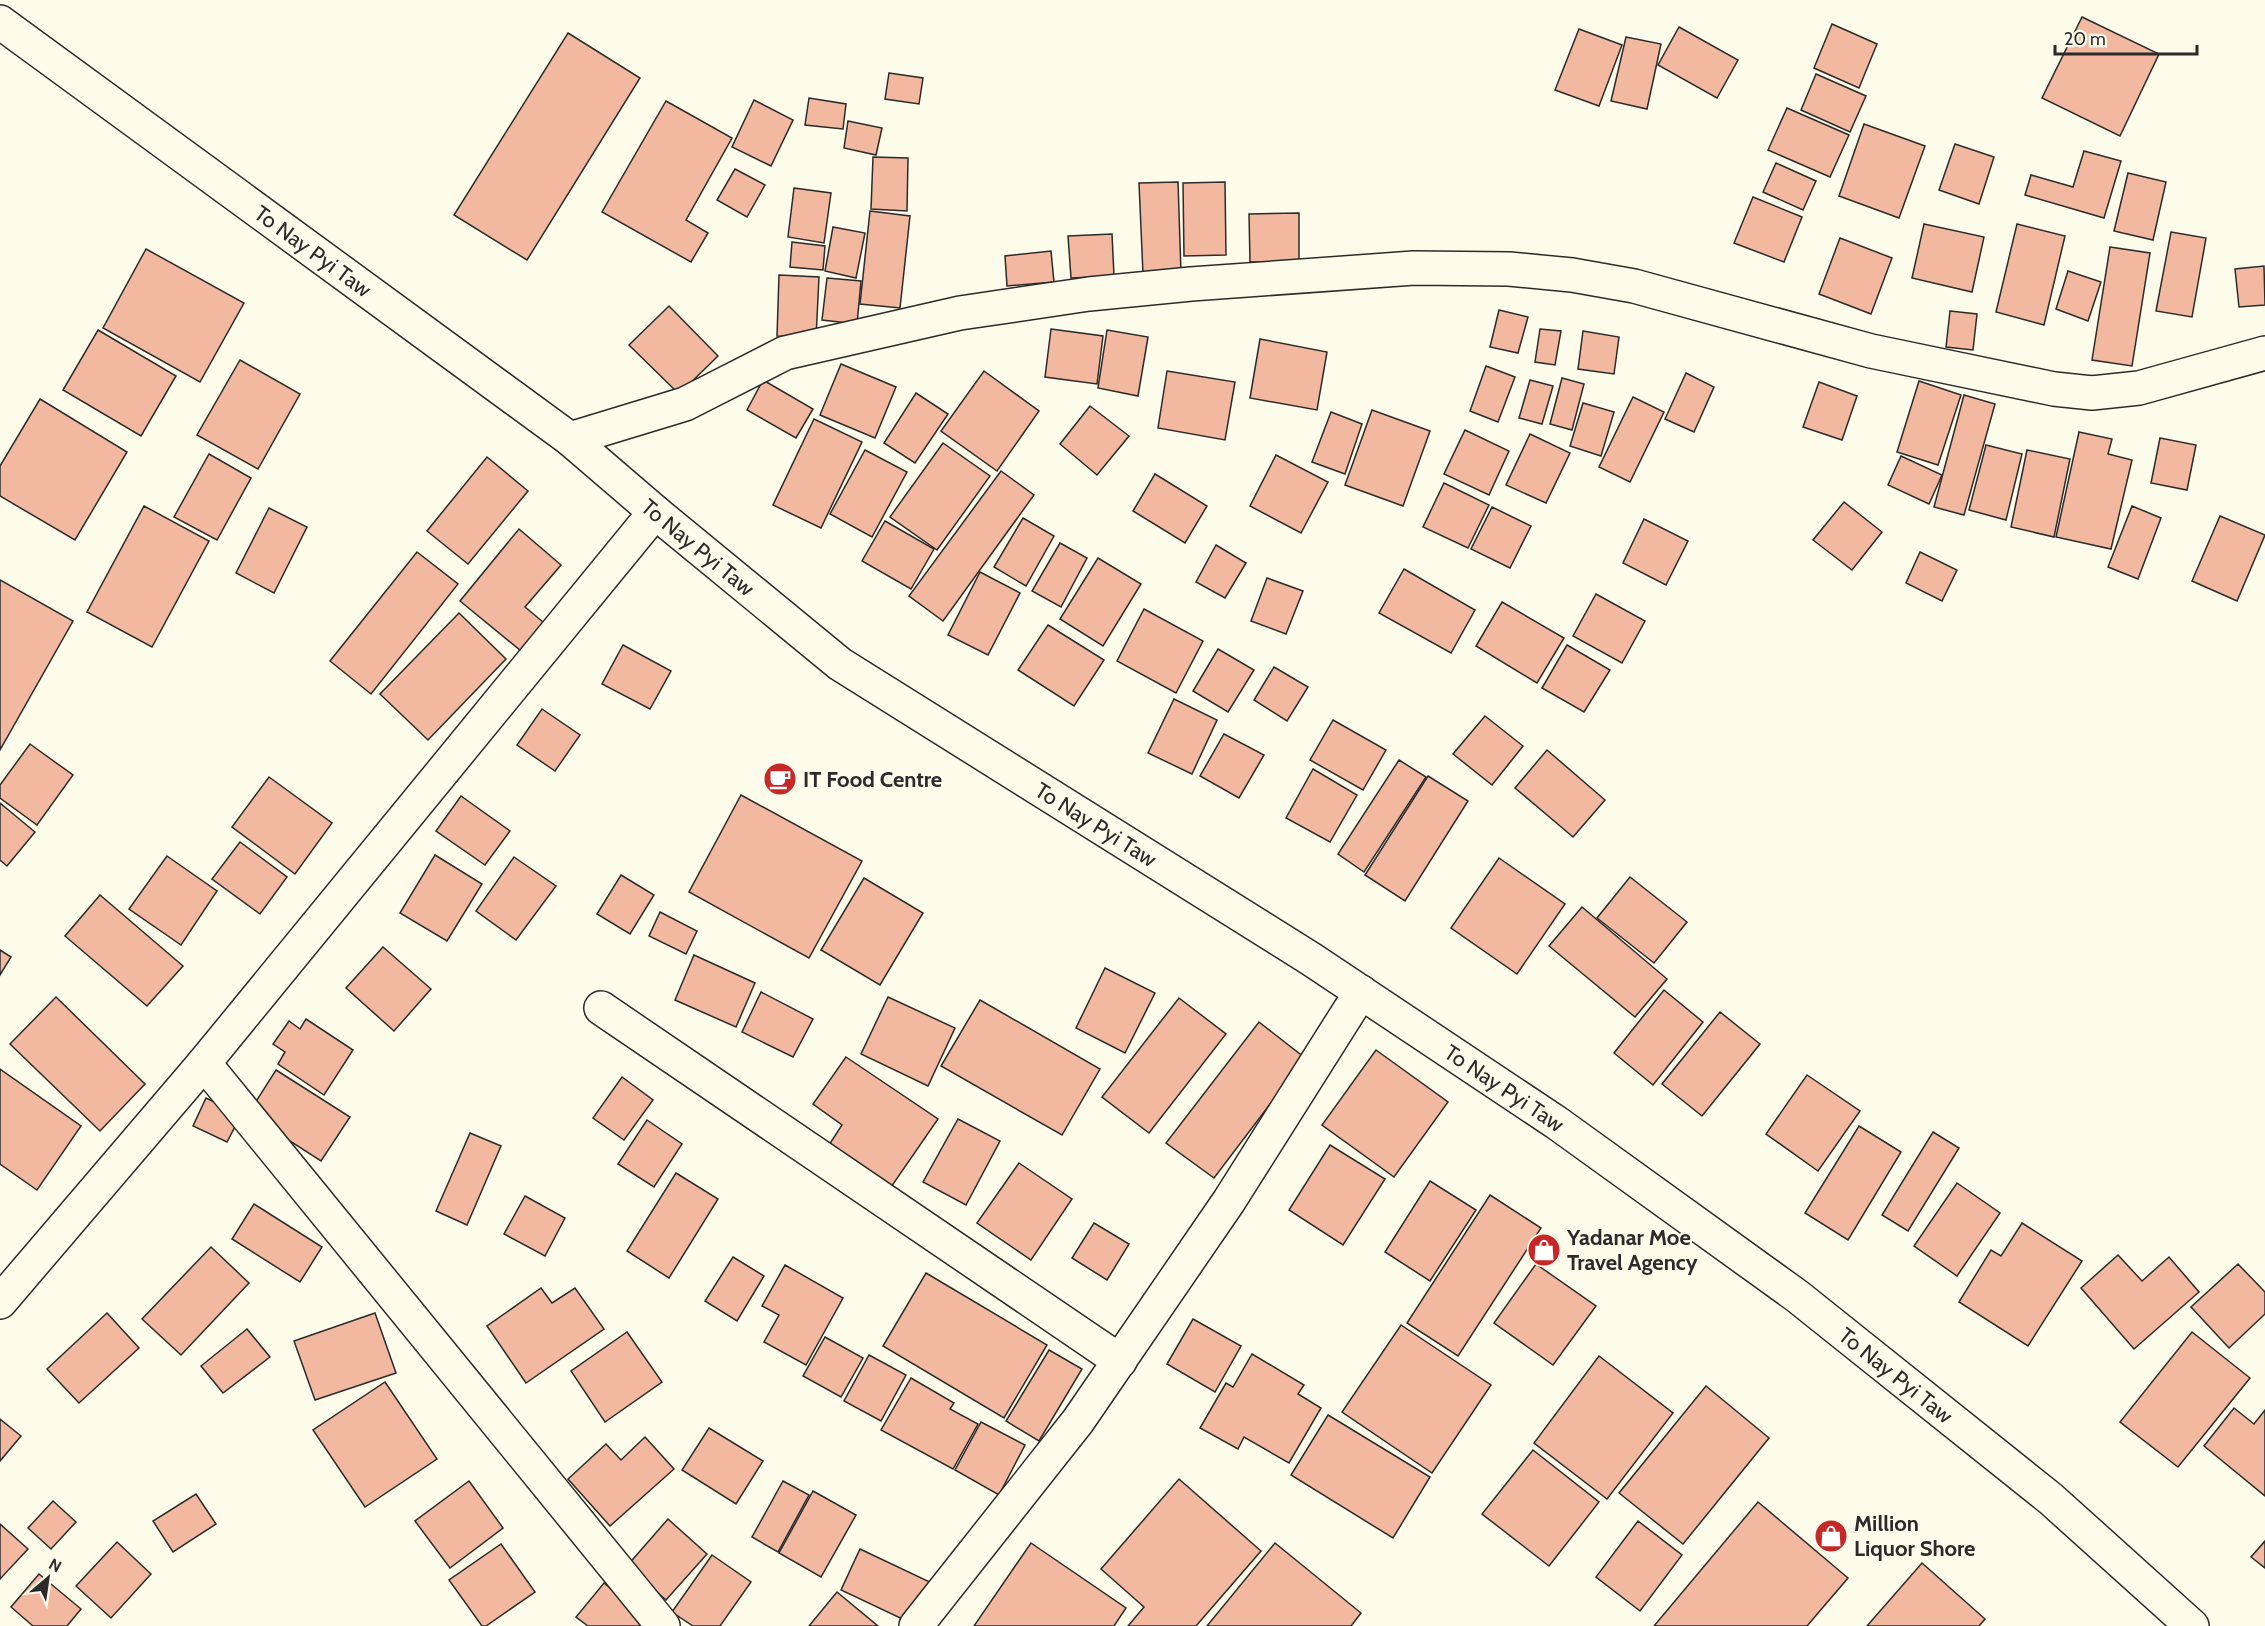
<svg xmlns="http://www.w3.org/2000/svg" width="2265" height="1626" font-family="Cabin,sans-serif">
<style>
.building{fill:#f2b8a0;stroke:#2b2b2b;stroke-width:1.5}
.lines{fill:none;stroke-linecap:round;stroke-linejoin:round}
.street-casing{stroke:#2b2b2b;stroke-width:36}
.primary-casing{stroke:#2b2b2b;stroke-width:36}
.street{stroke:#fdfbea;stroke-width:33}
.primary{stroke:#fdfbea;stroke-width:33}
.labels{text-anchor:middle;stroke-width:4.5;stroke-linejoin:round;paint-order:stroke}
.street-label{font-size:22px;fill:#2b2b2b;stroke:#fdfbea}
.poi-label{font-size:22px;font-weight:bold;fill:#2b2b2b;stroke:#fdfbea;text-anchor:start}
</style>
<rect width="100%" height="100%" fill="#fdfbea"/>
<g class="building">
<polygon points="2082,17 2159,54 2120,136 2042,98"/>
<polygon points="1832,24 1877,44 1859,88 1814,68"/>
<polygon points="1679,27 1738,60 1717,98 1658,65"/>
<polygon points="1579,29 1622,45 1599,106 1555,90"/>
<polygon points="568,33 640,78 527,260 454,215"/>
<polygon points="1626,37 1661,44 1647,109 1611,101"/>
<polygon points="889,73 923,78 919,104 885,99"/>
<polygon points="1816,74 1866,96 1850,132 1801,110"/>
<polygon points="809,98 846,104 843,129 805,125"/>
<polygon points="754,100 793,120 771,166 732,147"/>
<polygon points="666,101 732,138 686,220 708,233 691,262 602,212"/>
<polygon points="1787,108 1849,135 1830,177 1768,150"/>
<polygon points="848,121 882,128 876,155 844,148"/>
<polygon points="1864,124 1925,146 1899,218 1839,196"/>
<polygon points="1955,144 1994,157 1979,204 1939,190"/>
<polygon points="2084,151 2121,161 2104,218 2025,195 2031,175 2073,187"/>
<polygon points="873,157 908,158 907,211 871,209"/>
<polygon points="1776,163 1816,181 1803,210 1763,192"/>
<polygon points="735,169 765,185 747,217 717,200"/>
<polygon points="2128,173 2166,182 2153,240 2114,231"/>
<polygon points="1178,182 1181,273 1143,274 1139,183"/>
<polygon points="1225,182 1226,255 1184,256 1183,183"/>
<polygon points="794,188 831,193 824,243 788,237"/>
<polygon points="1753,197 1802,217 1784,262 1734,243"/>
<polygon points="870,211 910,216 900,308 860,304"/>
<polygon points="1299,213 1299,262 1250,262 1249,214"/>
<polygon points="1924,224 1984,237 1972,292 1912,278"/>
<polygon points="2017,224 2065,236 2044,325 1996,312"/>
<polygon points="833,227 865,233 856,278 825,271"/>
<polygon points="2171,232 2206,238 2192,317 2156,311"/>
<polygon points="1112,234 1114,276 1071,278 1068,236"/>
<polygon points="1840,238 1892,258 1871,314 1819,294"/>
<polygon points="792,242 825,246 823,270 790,267"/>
<polygon points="2110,247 2150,253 2132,366 2092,360"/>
<polygon points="146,249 244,303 200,382 103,328"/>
<polygon points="1051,251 1054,282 1007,286 1005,256"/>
<polygon points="2264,266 2265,305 2239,307 2235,269"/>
<polygon points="2068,271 2101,282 2088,321 2056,309"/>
<polygon points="779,275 819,277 816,338 777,336"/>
<polygon points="827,278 861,281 857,324 822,320"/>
<polygon points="669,306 718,356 679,394 629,345"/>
<polygon points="1499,310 1528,317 1518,353 1490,347"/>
<polygon points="1950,311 1977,314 1973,350 1946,347"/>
<polygon points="1051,329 1103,336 1097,384 1045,377"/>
<polygon points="1540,329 1561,331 1555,365 1535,362"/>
<polygon points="98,330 176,376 141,436 63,390"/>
<polygon points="1107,330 1148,337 1138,396 1098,388"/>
<polygon points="1583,331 1619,337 1614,374 1578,369"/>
<polygon points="1260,339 1327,352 1317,410 1250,398"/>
<polygon points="240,360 300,394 258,469 197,435"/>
<polygon points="841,364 896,387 875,438 820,415"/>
<polygon points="1486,366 1515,377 1498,422 1470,411"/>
<polygon points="984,371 1039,411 997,471 941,431"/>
<polygon points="1167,371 1235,382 1225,440 1158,428"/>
<polygon points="1686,373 1714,387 1694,432 1665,419"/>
<polygon points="1562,378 1584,384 1572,430 1550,424"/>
<polygon points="763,380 813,409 796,438 747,410"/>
<polygon points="1530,380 1553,386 1542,424 1519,418"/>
<polygon points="1919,381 1961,395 1938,465 1897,452"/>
<polygon points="1819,382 1857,396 1842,440 1803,427"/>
<polygon points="916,393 948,414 915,463 884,443"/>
<polygon points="1964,395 1995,404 1964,515 1934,507"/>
<polygon points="1633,397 1664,412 1630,482 1599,467"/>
<polygon points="40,399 127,452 75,540 0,496 0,466"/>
<polygon points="1583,403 1614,412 1601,456 1570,446"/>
<polygon points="1090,406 1129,436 1097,475 1060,444"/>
<polygon points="1372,410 1430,431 1403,506 1345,485"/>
<polygon points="1331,412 1362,424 1345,474 1312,462"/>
<polygon points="814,419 862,442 821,528 773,505"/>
<polygon points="1465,430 1509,451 1489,495 1444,474"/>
<polygon points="2079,432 2112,439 2108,454 2132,460 2111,549 2056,537"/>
<polygon points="1530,434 1570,453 1546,503 1506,485"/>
<polygon points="2160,438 2196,445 2187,490 2151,483"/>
<polygon points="943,443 990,476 937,550 890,517"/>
<polygon points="1986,445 2022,454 2006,520 1969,510"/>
<polygon points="865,450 907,472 872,537 830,514"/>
<polygon points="2027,450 2070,459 2054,537 2011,527"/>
<polygon points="209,454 251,478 217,540 174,517"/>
<polygon points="1276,455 1328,482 1301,533 1250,506"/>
<polygon points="1901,456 1942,475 1929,504 1888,485"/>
<polygon points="487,457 528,491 468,564 427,531"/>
<polygon points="1001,471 1034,495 943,621 909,596"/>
<polygon points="1155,474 1207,506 1185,543 1133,511"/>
<polygon points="1444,483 1489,505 1468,548 1423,527"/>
<polygon points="1844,502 1882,532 1852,570 1813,540"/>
<polygon points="144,506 209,541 152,647 87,612"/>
<polygon points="2132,506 2161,518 2138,579 2108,567"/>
<polygon points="1492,507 1531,526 1510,568 1471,549"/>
<polygon points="269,508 307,527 274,593 236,573"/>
<polygon points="2220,516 2265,535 2237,601 2192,581"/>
<polygon points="1023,518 1054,536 1026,586 994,567"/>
<polygon points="1644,519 1688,541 1666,585 1623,563"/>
<polygon points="885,521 934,549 911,589 862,561"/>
<polygon points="519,529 561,565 525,607 549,627 526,655 460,601"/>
<polygon points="1060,543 1087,558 1061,607 1032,591"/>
<polygon points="1216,545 1246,563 1225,598 1196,582"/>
<polygon points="417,552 458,584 371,694 330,661"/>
<polygon points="1920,552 1957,570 1942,601 1906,583"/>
<polygon points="1098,558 1141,584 1103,646 1060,619"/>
<polygon points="1404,569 1475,610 1451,653 1379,613"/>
<polygon points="980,572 1020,593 988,655 948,635"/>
<polygon points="1267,578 1303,591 1286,634 1251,621"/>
<polygon points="0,580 73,621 0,750"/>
<polygon points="1596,594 1645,621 1622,663 1573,636"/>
<polygon points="1502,602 1564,638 1537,683 1476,646"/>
<polygon points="1144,609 1203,641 1176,693 1117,661"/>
<polygon points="459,613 506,659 428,740 380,694"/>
<polygon points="1048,625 1104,660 1074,706 1018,670"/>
<polygon points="623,645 671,671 650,709 602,684"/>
<polygon points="1567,645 1610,670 1584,712 1542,688"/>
<polygon points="1218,649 1254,670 1228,712 1193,691"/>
<polygon points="1274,667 1308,687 1287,721 1254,700"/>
<polygon points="1174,699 1217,720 1192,774 1148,753"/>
<polygon points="542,709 580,735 555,771 517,745"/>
<polygon points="1485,716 1523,746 1492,785 1453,754"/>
<polygon points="1333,720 1386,750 1363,790 1310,760"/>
<polygon points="1224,734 1264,755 1239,798 1200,776"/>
<polygon points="30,744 73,775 37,825 0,798 0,785"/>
<polygon points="1547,750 1605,800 1573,837 1515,788"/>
<polygon points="1399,760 1426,777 1364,872 1338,854"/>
<polygon points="1313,769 1357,795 1330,842 1286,818"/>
<polygon points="1428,776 1468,801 1405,901 1365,875"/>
<polygon points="269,777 332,823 295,874 232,827"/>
<polygon points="741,795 862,861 809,958 689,892"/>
<polygon points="461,796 510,831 485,865 436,831"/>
<polygon points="0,803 35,832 7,866 0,860"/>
<polygon points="240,842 287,877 260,914 212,879"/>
<polygon points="435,855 482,884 447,941 400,913"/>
<polygon points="167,856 217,891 181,945 129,909"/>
<polygon points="514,857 556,886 516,940 476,911"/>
<polygon points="1499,858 1565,904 1517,974 1451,928"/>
<polygon points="621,875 654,895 630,934 597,914"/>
<polygon points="1630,877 1687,922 1654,963 1597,918"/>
<polygon points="864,878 923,913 880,985 821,950"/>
<polygon points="100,895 183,966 147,1006 65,936"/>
<polygon points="1582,907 1667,979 1635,1017 1549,946"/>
<polygon points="660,912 697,931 686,954 649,936"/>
<polygon points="383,947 431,989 394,1031 346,988"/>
<polygon points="0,950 11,957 0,975"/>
<polygon points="694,955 755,983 736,1027 675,1000"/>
<polygon points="1105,968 1155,993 1125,1053 1076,1028"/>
<polygon points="1664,990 1703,1022 1653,1085 1614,1053"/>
<polygon points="761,992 813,1019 793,1057 742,1032"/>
<polygon points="56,997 145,1084 100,1131 10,1044"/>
<polygon points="888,997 955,1028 928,1086 861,1054"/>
<polygon points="1179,998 1226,1034 1149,1133 1102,1097"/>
<polygon points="980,1000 1100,1069 1062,1135 941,1066"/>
<polygon points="1720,1012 1760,1044 1702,1116 1662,1084"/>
<polygon points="306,1019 353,1050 324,1095 278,1064 285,1052 273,1044 289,1021 300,1029"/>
<polygon points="1259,1022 1305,1058 1214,1178 1166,1143"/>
<polygon points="1376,1050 1448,1102 1394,1177 1322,1125"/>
<polygon points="846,1057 938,1119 889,1190 827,1148 842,1125 813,1104"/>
<polygon points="0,1069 81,1126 37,1190 0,1164"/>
<polygon points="276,1070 350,1117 321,1161 248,1114"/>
<polygon points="1807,1075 1860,1111 1818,1171 1766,1134"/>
<polygon points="622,1077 653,1100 624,1140 593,1118"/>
<polygon points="206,1098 241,1115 227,1142 193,1126"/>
<polygon points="958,1119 1000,1141 966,1205 923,1182"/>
<polygon points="647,1120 682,1144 654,1187 618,1164"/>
<polygon points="1859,1126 1901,1152 1848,1240 1805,1213"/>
<polygon points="1933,1132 1959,1148 1908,1231 1882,1215"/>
<polygon points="470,1133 501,1146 467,1225 436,1211"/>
<polygon points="1330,1145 1385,1179 1343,1245 1289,1210"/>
<polygon points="1019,1163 1072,1199 1031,1260 977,1223"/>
<polygon points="676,1173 718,1199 669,1278 627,1251"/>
<polygon points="1430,1181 1476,1210 1430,1281 1385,1252"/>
<polygon points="1957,1183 2000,1213 1957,1276 1914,1246"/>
<polygon points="1490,1195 1541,1228 1458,1356 1407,1323"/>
<polygon points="525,1196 565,1218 545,1256 504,1234"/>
<polygon points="254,1204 322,1247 300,1282 232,1239"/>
<polygon points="1094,1223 1129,1244 1107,1280 1072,1258"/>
<polygon points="2022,1223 2082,1261 2028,1346 1959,1302 1991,1250 2001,1256"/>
<polygon points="211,1247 249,1283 181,1355 142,1319"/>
<polygon points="2118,1255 2142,1281 2169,1257 2199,1292 2134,1349 2081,1288"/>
<polygon points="733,1257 764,1276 737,1321 705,1301"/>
<polygon points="1536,1264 1596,1306 1553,1365 1494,1323"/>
<polygon points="2238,1264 2265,1292 2265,1314 2229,1348 2191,1307"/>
<polygon points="785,1265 843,1298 806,1365 764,1342 779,1315 762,1306"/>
<polygon points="926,1273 1047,1345 1004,1418 883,1346"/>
<polygon points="541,1288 552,1303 575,1288 604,1329 526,1383 487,1326"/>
<polygon points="107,1313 139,1348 79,1403 47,1369"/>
<polygon points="375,1313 396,1373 315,1400 294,1341"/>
<polygon points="1193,1319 1241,1346 1215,1392 1167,1364"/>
<polygon points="1401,1325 1491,1385 1432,1473 1342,1412"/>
<polygon points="247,1329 270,1357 223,1393 201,1366"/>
<polygon points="627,1332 662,1382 605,1422 571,1371"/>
<polygon points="2192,1332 2250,1378 2178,1467 2120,1422"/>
<polygon points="825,1337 863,1358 841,1397 803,1376"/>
<polygon points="1049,1350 1082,1369 1039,1441 1006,1421"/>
<polygon points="1252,1354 1304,1385 1298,1394 1321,1408 1289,1463 1244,1437 1238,1449 1200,1428 1226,1383 1233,1387"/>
<polygon points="869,1355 906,1375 881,1421 844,1401"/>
<polygon points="1599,1356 1673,1413 1607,1499 1534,1443"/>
<polygon points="911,1378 954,1403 950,1409 978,1424 953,1469 881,1430"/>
<polygon points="385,1382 437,1459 365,1507 313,1430"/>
<polygon points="1706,1386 1769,1438 1683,1544 1619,1493"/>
<polygon points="2234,1408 2254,1424 2265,1410 2265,1496 2204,1446"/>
<polygon points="1328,1415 1430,1477 1393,1538 1291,1475"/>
<polygon points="0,1419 21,1436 0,1461"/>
<polygon points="981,1422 1025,1445 999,1495 955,1470"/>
<polygon points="709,1428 763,1461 736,1504 682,1470"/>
<polygon points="645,1437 674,1469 610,1526 568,1479 606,1444 621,1460"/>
<polygon points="1533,1450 1599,1502 1549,1566 1482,1514"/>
<polygon points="1179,1479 1261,1551 1196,1626 1128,1626 1144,1607 1101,1569"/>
<polygon points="469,1481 503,1528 450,1568 415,1521"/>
<polygon points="783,1481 809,1495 778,1552 752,1537"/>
<polygon points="813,1491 856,1515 821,1577 779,1553"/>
<polygon points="196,1494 216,1524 173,1552 153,1521"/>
<polygon points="53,1501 76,1522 51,1549 28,1528"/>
<polygon points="1758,1502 1848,1578 1807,1626 1654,1626"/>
<polygon points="668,1519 707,1554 666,1600 627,1566"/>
<polygon points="1638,1521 1682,1555 1640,1611 1596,1577"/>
<polygon points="0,1524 28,1549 0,1579"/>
<polygon points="2265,1541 2265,1568 2251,1557"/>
<polygon points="117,1542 151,1574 111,1618 76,1586"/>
<polygon points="1031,1543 1126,1608 1114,1626 974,1626"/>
<polygon points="1275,1543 1361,1613 1351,1626 1207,1626"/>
<polygon points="501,1544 535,1592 486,1626 482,1626 449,1580"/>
<polygon points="860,1549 934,1584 915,1625 841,1590"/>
<polygon points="712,1555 751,1582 720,1626 693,1626 672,1612"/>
<polygon points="1922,1563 1985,1619 1979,1626 1867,1626"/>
<polygon points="39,1574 81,1609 67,1626 33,1626 11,1607"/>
<polygon points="604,1583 646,1617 639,1626 588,1626 576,1617"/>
<polygon points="837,1592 878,1626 809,1626"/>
</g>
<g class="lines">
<g class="street-casing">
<g id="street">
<polyline points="570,439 685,404 785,353 960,313 1089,294 1191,284 1414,268 1509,269 1572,275 1634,286 1871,351 2054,389 2092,393 2139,388 2265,353"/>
<polyline points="601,1008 1120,1361"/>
<polyline points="204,1063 663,1626"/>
<polyline points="0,1302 204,1063 655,512"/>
<polyline points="916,1626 1078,1421 1229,1201 1361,992"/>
</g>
</g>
<g class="primary-casing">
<g id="primary">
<path id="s1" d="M0,22l570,417 85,73 185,152 471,295 246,164 240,173 254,203 141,127"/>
</g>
</g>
<use href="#street" class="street"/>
<use href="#primary" class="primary"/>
</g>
<defs>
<g id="cafe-disc" transform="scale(1.725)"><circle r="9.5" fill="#c62828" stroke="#fdfbea"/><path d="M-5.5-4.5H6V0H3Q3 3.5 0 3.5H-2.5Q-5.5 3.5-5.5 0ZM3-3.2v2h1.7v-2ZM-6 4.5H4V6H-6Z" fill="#fff"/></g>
<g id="shop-disc" transform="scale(1.725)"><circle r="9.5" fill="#c62828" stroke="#fdfbea"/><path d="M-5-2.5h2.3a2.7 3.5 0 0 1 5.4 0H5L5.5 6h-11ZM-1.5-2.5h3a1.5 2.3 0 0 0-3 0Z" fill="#fff"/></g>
</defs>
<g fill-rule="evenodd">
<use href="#cafe-disc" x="780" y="779"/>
<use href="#shop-disc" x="1544" y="1250"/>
<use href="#shop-disc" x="1831" y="1536"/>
</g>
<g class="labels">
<g class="street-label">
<text dy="8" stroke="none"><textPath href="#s1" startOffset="388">To Nay Pyi Taw</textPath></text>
<text dy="8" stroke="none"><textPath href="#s1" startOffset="874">To Nay Pyi Taw</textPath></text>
<text dy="8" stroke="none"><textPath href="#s1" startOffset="1360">To Nay Pyi Taw</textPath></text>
<text dy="8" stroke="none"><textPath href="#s1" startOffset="1846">To Nay Pyi Taw</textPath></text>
<text dy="8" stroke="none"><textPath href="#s1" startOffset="2332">To Nay Pyi Taw</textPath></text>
</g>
<g class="poi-label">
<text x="803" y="787">IT Food Centre</text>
<text x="1567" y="1245">Yadanar Moe<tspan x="1567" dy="25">Travel Agency</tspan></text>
<text x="1854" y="1531">Million<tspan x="1854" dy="25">Liquor Shore</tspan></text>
</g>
</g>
<g transform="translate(48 1578) rotate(29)" stroke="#fdfbea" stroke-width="4.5" paint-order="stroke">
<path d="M0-4.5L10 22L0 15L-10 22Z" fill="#2b2b2b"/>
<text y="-9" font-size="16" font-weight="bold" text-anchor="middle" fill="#2b2b2b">N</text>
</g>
<path d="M2055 45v9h142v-9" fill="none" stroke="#2b2b2b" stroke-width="3"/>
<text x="2064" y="45" font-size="18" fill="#2b2b2b" stroke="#fdfbea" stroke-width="4.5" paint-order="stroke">20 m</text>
</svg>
